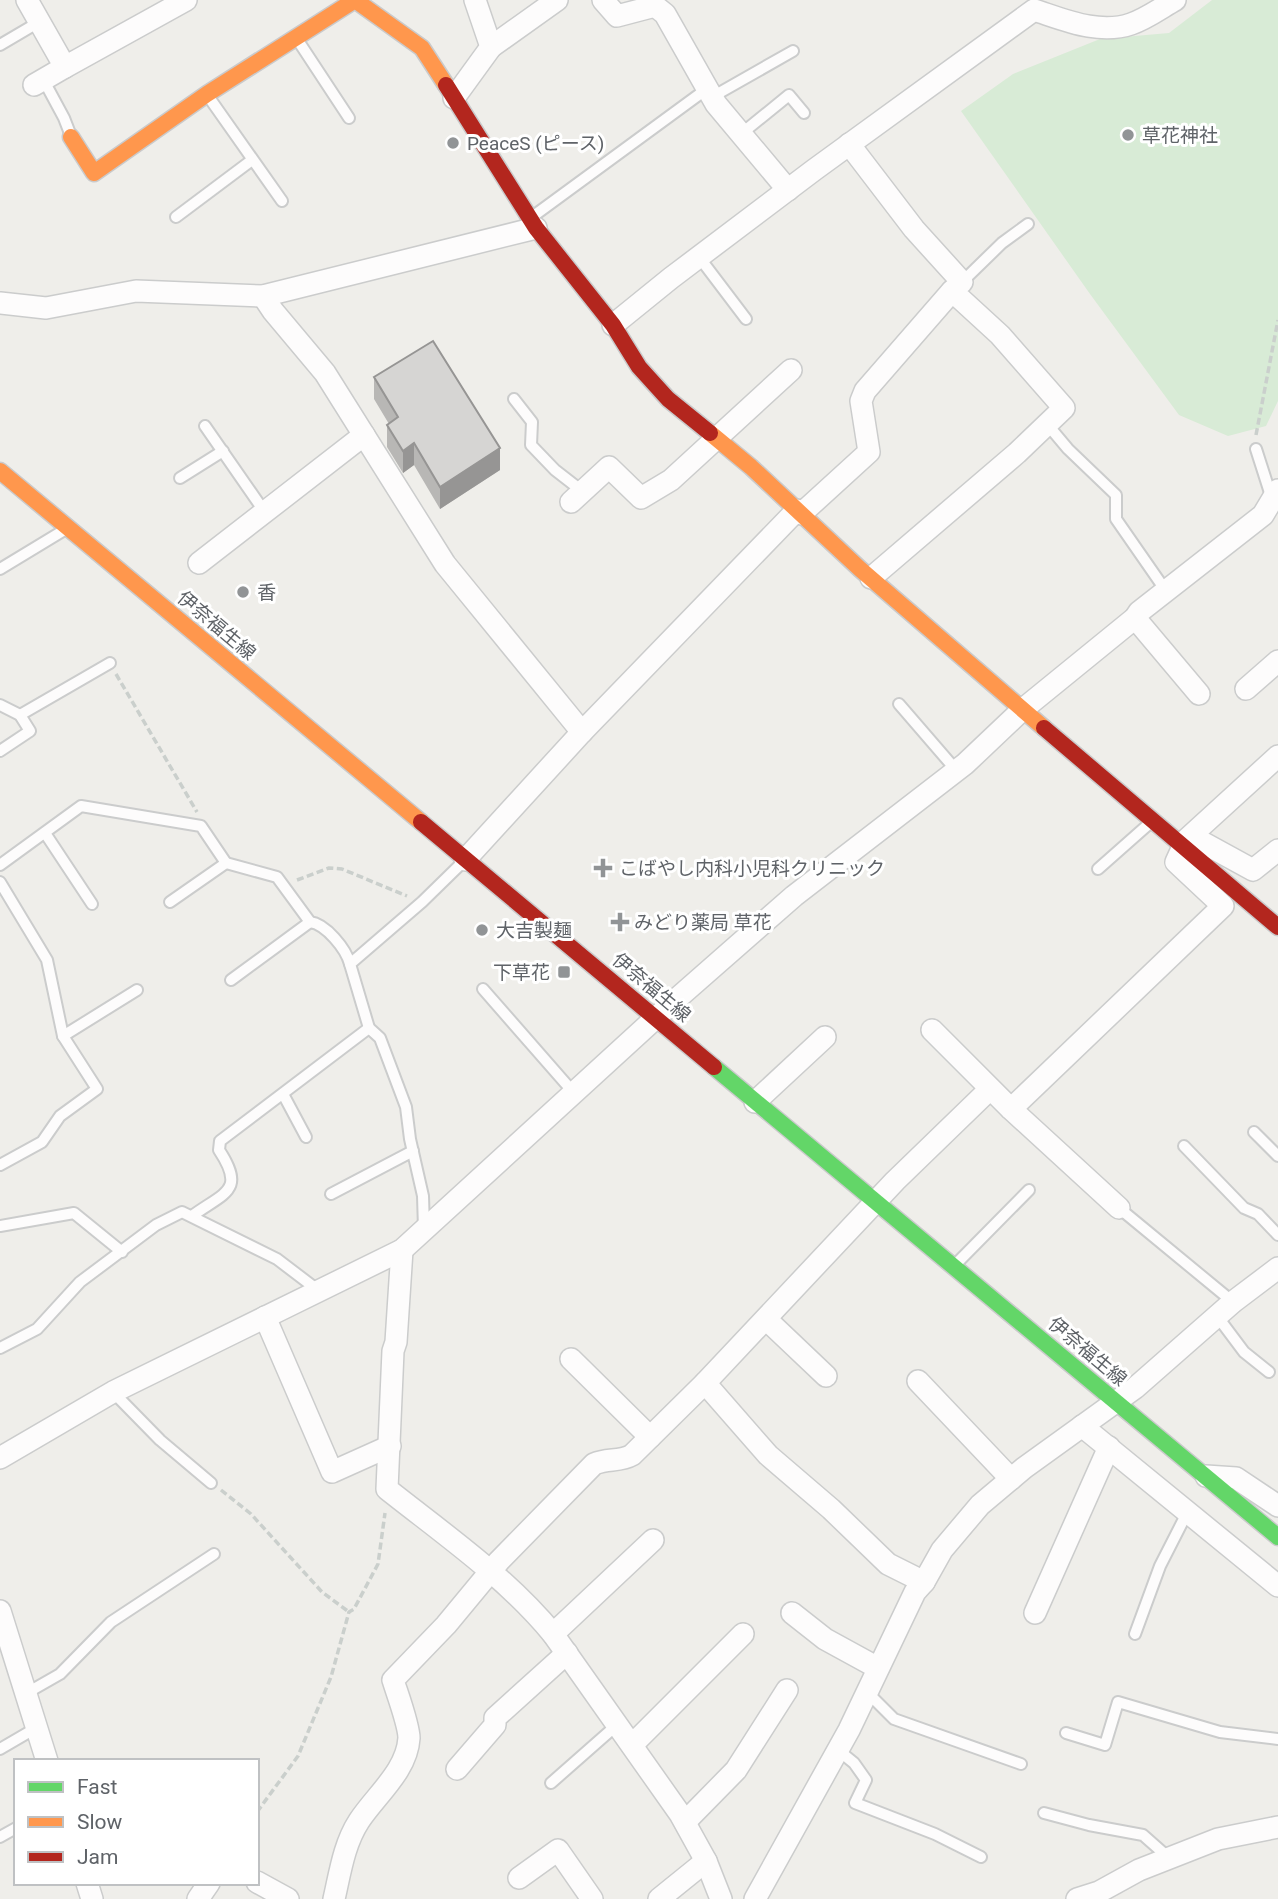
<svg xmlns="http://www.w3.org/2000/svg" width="1278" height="1899" font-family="Roboto,'Noto Sans JP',sans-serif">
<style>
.green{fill:#d8ebd6}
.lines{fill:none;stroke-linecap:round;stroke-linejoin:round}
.lane-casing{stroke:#cbcccc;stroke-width:14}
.street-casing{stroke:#cbcccc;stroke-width:24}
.fast-casing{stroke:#cacacb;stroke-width:19}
.slow-casing{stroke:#cacacb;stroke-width:19}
.jam-casing{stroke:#cacacb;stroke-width:19}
.path{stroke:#cacfcc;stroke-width:3.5;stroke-dasharray:7 3.5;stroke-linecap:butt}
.lane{stroke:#fdfcfc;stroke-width:10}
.street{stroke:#fdfcfc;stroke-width:21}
.fast{stroke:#63d668;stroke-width:16}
.slow{stroke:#ff974d;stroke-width:16}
.jam{stroke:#b3261e;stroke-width:16}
.wall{fill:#b8b7b5}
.shaded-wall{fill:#969594}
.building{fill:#d6d5d3;stroke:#969594;stroke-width:2}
.poi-dot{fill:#919496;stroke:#fff;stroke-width:2.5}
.labels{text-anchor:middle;stroke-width:6;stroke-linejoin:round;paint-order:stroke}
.poi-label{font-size:19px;fill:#5f6368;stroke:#fff;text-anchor:start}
.street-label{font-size:19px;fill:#5f6368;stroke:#fff}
</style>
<rect width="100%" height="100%" fill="#efeeea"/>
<polygon class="green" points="1212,0 1278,0 1278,401 1266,426 1228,436 1179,415 1090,294 961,111 1013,74 1100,39 1169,33"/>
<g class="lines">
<g class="lane-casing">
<g id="lane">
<polyline points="297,39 349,118"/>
<polyline points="0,45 39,22"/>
<polyline points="43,79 64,118 71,136"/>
<polyline points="208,96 282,201"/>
<polyline points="712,97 793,51"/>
<polyline points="741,134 789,95 804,113"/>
<polyline points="176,217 252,160"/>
<polyline points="532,217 708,88"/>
<polyline points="699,257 746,319"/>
<polyline points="962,282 1002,243 1028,224"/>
<polyline points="514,399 532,422 531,445 555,470 582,491"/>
<polyline points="1047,424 1068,449 1116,495 1116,519 1166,591"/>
<polyline points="205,426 264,511"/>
<polyline points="1256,449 1272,499"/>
<polyline points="180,478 223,451"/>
<polyline points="0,569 66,529"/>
<polyline points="899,704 956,770"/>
<polyline points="0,705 20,715 30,731 0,751"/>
<polyline points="20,715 110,663"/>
<polyline points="45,833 92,904"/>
<path d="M0,865l81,-59 120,20 25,37 51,14 33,45c16,2 36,27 40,42"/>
<polyline points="1098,869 1150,823"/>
<polyline points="0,882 47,960 63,1036 97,1089 60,1116 42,1142 0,1165"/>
<polyline points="170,902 226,863"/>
<polyline points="231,980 310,922"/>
<polyline points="483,989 574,1093"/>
<polyline points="63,1036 137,990"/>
<polyline points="283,1094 306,1137"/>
<polyline points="1254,1132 1278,1156"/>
<polyline points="1184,1146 1244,1208 1258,1214 1278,1235"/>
<polyline points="331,1194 413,1151"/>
<polyline points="1119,1208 1233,1302"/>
<path d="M192,1216c33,-24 54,-25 27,-66l1,-9 149,-113"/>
<polyline points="0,1226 74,1213 122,1252"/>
<polyline points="424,1229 423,1196 410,1139 406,1107 380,1038 369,1028 350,964 422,902 465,860"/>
<polyline points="956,1264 1029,1190"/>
<polyline points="1217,1316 1244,1352 1269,1372"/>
<polyline points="0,1348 37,1329 80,1282 156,1225 182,1212 277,1259 319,1291"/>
<polyline points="113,1392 160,1440 211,1483"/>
<polyline points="1135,1634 1160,1566 1188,1511"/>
<polyline points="867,1692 894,1719 1021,1764"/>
<polyline points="25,1694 60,1674 111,1622 214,1554"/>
<polyline points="1066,1733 1105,1745 1118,1702 1220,1732 1278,1739"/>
<polyline points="0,1749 36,1728"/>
<polyline points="838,1750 854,1763 866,1780 855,1803 935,1834 981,1857"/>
<polyline points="551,1783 618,1724"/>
<polyline points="1044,1813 1089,1825 1143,1835 1169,1858"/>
<polyline points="0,1837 16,1828"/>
</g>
</g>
<g class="street-casing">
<g id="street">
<polyline points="27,0 65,67 186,0"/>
<polyline points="603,0 617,16 655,6 665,14 716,104 788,190"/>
<polyline points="491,47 557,0"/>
<polyline points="34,85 65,67"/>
<polyline points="454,98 491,47 475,0"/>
<polyline points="849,144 914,229 962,282 952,291 1000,335 1064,408 1017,453 871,578"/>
<polyline points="263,296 273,311 325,373 445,564 582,732"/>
<polyline points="0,303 46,308 136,291 263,296 536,228"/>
<path d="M613,325l58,-47 143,-108 220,-160c31,10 65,25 97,14 15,-5 30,-16 44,-24"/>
<polyline points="571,502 609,467 641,498 671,480 791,370"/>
<polyline points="801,514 869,452 861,401 865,391 952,291"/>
<polyline points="199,563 364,435"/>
<polyline points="1135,618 1199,694"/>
<polyline points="1246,689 1278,661"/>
<polyline points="1183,847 1200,841 1253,870 1278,850"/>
<polyline points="465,860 582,732 797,510"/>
<polyline points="932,1030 1011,1109 1119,1208"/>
<polyline points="755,1102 825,1037"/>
<polyline points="1011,1109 1223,906 1176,862 1186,840 1278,756"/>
<path d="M402,1250l-6,92 -3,9 -6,138c58,46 119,88 166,145l127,180 26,47 15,38"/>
<polyline points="265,1317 332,1472 390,1446"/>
<polyline points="766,1319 826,1376"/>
<polyline points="571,1359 650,1437"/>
<polyline points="918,1381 1011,1479"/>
<polyline points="705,1383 768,1455 831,1509 888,1564 924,1582"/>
<polyline points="1082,1426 1278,1586"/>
<polyline points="0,1458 113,1392 402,1250 672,1003 794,896 965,764 1022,710 1135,618 1139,612 1263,515 1278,490"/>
<polyline points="1206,1476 1236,1478 1278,1506"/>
<polyline points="0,1611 47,1761"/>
<polyline points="792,1613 825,1639 878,1668"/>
<polyline points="1035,1613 1109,1447"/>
<polyline points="553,1634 653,1540"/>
<polyline points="632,1745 743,1634"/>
<polyline points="457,1769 495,1725 495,1718 567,1653"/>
<polyline points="685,1822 736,1770 787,1690"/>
<polyline points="519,1878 558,1850 592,1899"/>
<polyline points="257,1882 288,1899"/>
<polyline points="87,1883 92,1899"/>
<polyline points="198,1899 209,1883"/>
<path d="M334,1899c6,-26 10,-55 25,-78 17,-26 48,-50 50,-83 0,-13 -12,-45 -16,-58l53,-55 53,-64 95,-97c13,-6 26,-2 38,-9l73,-72 190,-202 95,-92"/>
<polyline points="659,1899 706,1861"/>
<polyline points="755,1899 849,1730 915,1592 924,1582 942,1550 980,1505 1024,1468 1135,1388 1233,1302 1278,1268"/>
<polyline points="1077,1899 1099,1892 1139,1870 1218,1839 1278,1827"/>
</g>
</g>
<g class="fast-casing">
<polyline id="fast" points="714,1067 1278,1537"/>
</g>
<g class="slow-casing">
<g id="slow">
<polyline points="71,137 94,173 207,94 355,0 422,48 446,85"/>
<polyline points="710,433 751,467 860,569 1044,728"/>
<polyline points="0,471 421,822"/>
</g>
</g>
<g class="jam-casing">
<g id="jam">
<polyline points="446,85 536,228 613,325 639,367 668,399 710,433"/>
<polyline points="1044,728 1278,927"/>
<polyline points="421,822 714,1067"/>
</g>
</g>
<g class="path">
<polyline points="1256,435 1278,320"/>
<polyline points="116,674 197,812"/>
<polyline points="297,880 329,868 342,869 407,896"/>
<polyline points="221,1490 251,1514 322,1592 349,1612"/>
<polyline points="257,1812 298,1756 331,1677 349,1612 354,1609 378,1564 385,1513"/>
</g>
<use href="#lane" class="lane"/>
<use href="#street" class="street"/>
<use href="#fast" class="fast"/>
<use href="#slow" class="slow"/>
<use href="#jam" class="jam"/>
</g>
<polygon class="wall" points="374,377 500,470 440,509 414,465 403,473 387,447 387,425 389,424 374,399"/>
<g class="shaded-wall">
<polygon points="414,443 414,465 403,473 403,451"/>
<polygon points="500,448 500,470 440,509 440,487"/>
</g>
<polygon class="building" points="433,341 500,448 440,487 414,443 403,451 387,425 398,417 374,377"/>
<g class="poi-dot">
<circle cx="1128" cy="135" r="7"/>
<circle cx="453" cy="143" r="7"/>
<circle cx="243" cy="592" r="7"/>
<path d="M599.5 857.5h7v7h7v7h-7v7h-7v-7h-7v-7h7z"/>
<path d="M616.5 911.5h7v7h7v7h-7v7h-7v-7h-7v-7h7z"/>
<circle cx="482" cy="930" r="7"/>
<rect x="557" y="965" width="14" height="14" rx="3.5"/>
</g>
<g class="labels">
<g class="poi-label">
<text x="1142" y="142">草花神社</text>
<text x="467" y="150">PeaceS (ピース)</text>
<text x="257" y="599">香</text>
<text x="619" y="875">こばやし内科小児科クリニック</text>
<text x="634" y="929">みどり薬局 草花</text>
<text x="496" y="937">大吉製麺</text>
<text x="550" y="979" text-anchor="end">下草花</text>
</g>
<g class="street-label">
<text transform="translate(217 625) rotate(40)" y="7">伊奈福生線</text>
<text transform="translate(652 987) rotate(40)" y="7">伊奈福生線</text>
<text transform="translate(1088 1351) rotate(40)" y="7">伊奈福生線</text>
</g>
</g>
<rect x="14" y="1759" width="245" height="126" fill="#ffffff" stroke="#bfc1c3" stroke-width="2"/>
<rect x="28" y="1782" width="35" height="10" fill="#63d668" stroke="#bfc1c3" stroke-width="2"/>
<text x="77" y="1794" font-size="21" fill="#5f6368">Fast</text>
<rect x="28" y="1817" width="35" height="10" fill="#ff974d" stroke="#bfc1c3" stroke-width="2"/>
<text x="77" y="1829" font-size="21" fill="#5f6368">Slow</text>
<rect x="28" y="1852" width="35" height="10" fill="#b3261e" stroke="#bfc1c3" stroke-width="2"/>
<text x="77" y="1864" font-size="21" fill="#5f6368">Jam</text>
</svg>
